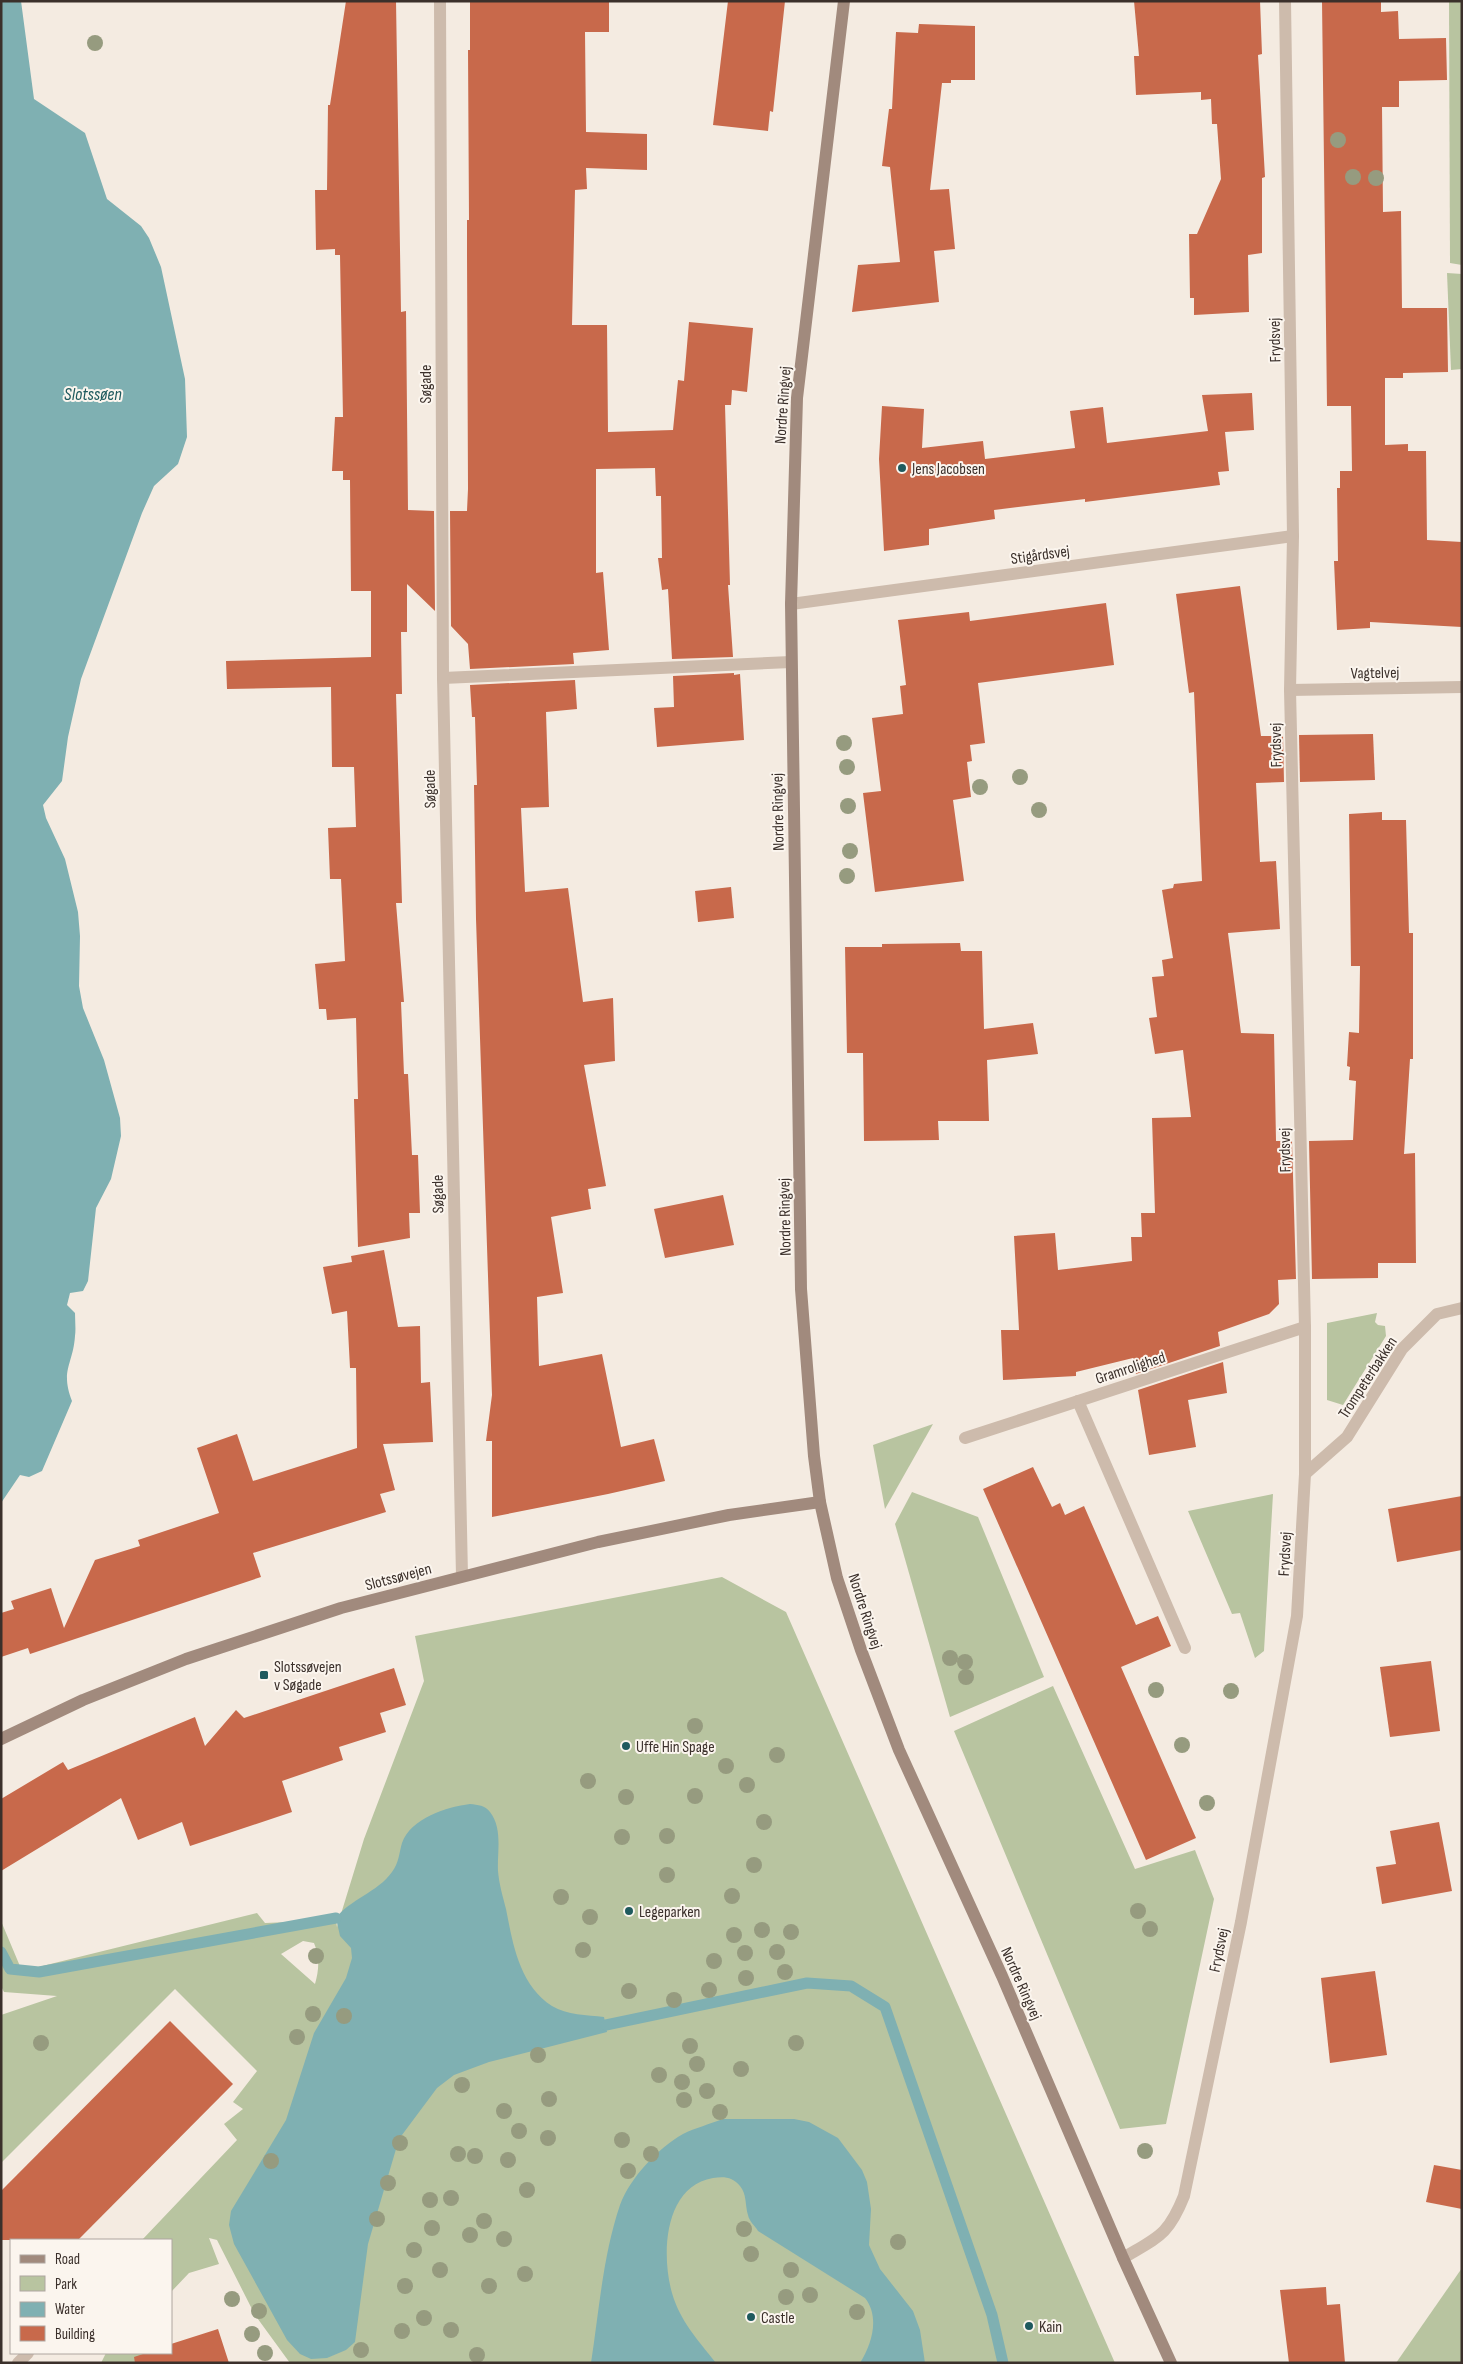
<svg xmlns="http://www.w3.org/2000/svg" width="1463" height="2364" font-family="'Sofia Sans Condensed',sans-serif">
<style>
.green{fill:#b8c4a0;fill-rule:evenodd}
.water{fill:#7fb0b2}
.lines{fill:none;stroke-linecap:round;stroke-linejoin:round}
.stream{stroke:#7fb0b2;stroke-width:11}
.building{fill:#c8694b}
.service{stroke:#cdbbac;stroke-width:12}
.minor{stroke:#cdbbac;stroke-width:12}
.secondary{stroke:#a18a7d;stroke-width:12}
.tree{fill:#969b7f}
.poi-dot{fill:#1f5a5e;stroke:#fbf5ee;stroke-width:2}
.labels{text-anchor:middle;stroke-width:4;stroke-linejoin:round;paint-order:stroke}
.street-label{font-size:16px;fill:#3b302b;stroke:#fbf5ee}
.poi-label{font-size:16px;fill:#3b302b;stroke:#fbf5ee;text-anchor:start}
.water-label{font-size:18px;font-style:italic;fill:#1f5a5e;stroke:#fbf5ee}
</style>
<rect width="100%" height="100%" fill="#f4ebe1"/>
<g class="green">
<polygon points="1449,1 1462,1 1462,265 1450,263"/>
<polygon points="1447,273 1462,274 1462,369 1451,370"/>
<polygon points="1377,1313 1375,1322 1378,1325 1385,1326 1386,1336 1343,1405 1327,1400 1327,1323"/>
<polygon points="933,1424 885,1509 873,1445"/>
<polygon points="912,1492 978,1517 1044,1677 950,1717 895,1524"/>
<polygon points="1273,1494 1264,1651 1255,1658 1240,1613 1232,1614 1188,1511"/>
<path d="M722,1577l64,35 329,751h-825l-35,-48 -38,-75 -8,-2 10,26 -30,9 -18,19v-52h-29l95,-100 -13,-16 19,-15 -10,-7 24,-31 -82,-82 -174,174v-148l56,-19 -53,-4 -3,-6v-65l21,50 235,-58 8,10 71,-3 1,7 27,-88 60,-158 -9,-45zM303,1941l11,2c6,14 5,27 1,41l-34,-30z"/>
<polygon points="1053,1686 1135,1869 1195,1850 1214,1899 1166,2124 1120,2129 954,1731"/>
<polygon points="1462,2268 1462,2363 1396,2363"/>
<polygon points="106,2353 146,2353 141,2363 101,2363"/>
</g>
<g class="water">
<path d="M1,1h20l13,98 51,34 22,66 34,27 8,12 12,29 24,112 2,58 -9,27 -24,22 -12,27 -61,166 -13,58 -6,44 -19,24 3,13 19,41 13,53 2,24 -1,50 4,22 21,52 16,58 1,18 -10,43 -15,29 -8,73 -5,10 -13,2 -3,12 8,8c0,8 1,16 0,23 -2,29 -15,34 -3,65l-30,70 -13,6 -9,-2 -19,28z"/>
<path d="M470,1804c8,1 15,1 20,8 13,17 7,40 8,59 1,13 5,26 8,38 7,35 13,75 46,97 15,9 35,9 52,11l3,15 -118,30 -35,13 -17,13 -38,51 -31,105 -13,98 -9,8 -19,8 -16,1 -11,-5 -13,-14 -53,-96 -5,-19 2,-14 55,-91 28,-87 32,-55 6,-20 -1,-10 -11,-12 -4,-18c13,-18 42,-26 56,-46 7,-9 7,-19 10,-29 9,-25 45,-36 68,-39z"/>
<path d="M723,2119h71l15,3 29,16 24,32 5,12 4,27 -2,36 11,24 33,42 7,19 5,33h-65c12,-19 20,-46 5,-65l-107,-67c-3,-5 -9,-10 -10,-16 -3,-9 -1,-21 -8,-29 -7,-9 -16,-10 -27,-8 -49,8 -52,77 -41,115 8,28 26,47 44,70h-125c8,-52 12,-108 29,-158 10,-27 38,-57 63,-71 12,-6 27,-10 40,-15z"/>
</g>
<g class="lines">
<g class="stream">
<polyline points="1,1952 10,1969 39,1972 336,1918"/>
<polyline points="606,2025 807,1983 851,1986 885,2007 992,2315 1003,2363"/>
</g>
</g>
<g class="building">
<polygon points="346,1 396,1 401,312 406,311 408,510 434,511 435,611 407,584 407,632 401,632 402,694 396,694 402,903 396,903 404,1002 401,1002 404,1074 408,1074 412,1155 418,1155 420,1213 409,1213 410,1238 358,1247 354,1099 358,1099 356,1018 327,1020 326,1009 319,1009 315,964 345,961 341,879 330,879 328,828 356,827 354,767 332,767 331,687 227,689 226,661 371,657 371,591 351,591 350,480 343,480 343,471 332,471 335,417 343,417 340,255 335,255 335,249 316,250 315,190 327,190 328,105 330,105"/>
<polygon points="470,1 609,1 609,32 585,32 586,132 647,134 647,170 586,168 587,189 575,190 572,325 607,325 608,432 673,430 678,380 684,381 689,322 753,328 747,392 732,390 731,405 725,405 730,585 728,585 733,657 672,659 668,589 662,590 658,558 662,558 661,496 656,496 655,468 596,469 596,573 603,572 609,650 573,653 574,664 470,669 468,644 451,626 450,511 467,511 468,489 467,254 467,220 469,220 468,50 470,50"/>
<polygon points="728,1 785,1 773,112 770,111 768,131 713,125"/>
<polygon points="1134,1 1260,1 1262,54 1258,55 1265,177 1262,178 1262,253 1248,255 1249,312 1194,315 1194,298 1190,298 1189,234 1197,234 1221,179 1217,124 1212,124 1211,99 1201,100 1201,92 1136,95 1134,56 1139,56"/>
<polygon points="1322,1 1381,1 1381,12 1398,11 1399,39 1446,38 1447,80 1399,81 1399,107 1382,107 1383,212 1401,211 1402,308 1447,308 1448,372 1403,373 1403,378 1385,378 1385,445 1408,444 1408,451 1426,451 1427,540 1462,542 1462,627 1370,622 1370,628 1337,630 1334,561 1338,561 1337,488 1340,488 1340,471 1352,471 1351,406 1327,406"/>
<polygon points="919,24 975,26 975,80 951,80 951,83 942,83 930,190 949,189 955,249 934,251 939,302 852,312 858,265 900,262 890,167 882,166 889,109 892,109 896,32 918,33"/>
<polygon points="1252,393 1254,430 1225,432 1229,471 1218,472 1220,485 1085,502 1085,499 994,510 995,519 929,529 929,545 884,551 879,459 882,406 924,409 922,448 983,441 985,459 1075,448 1070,411 1103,407 1107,443 1208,431 1202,395"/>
<polygon points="1240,586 1261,736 1283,736 1284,782 1256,783 1260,862 1276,861 1280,929 1228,933 1241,1033 1274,1034 1276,1141 1292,1141 1296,1279 1278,1280 1279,1304 1269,1314 1218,1332 1220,1346 1136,1374 1133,1358 1076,1372 1076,1376 1003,1380 1001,1330 1019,1330 1014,1236 1055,1233 1058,1270 1132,1261 1131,1237 1142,1237 1141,1213 1155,1213 1152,1118 1191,1117 1183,1050 1155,1054 1149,1018 1157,1017 1152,977 1164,976 1162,960 1173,958 1162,890 1173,888 1174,884 1202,881 1194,692 1189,693 1176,594"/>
<polygon points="1106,603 1114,665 978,683 985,743 970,745 972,761 967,762 971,797 953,800 964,881 875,892 863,793 881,791 872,718 903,714 900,686 906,685 898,620 969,612 970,621"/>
<polygon points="734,673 734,675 740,674 744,740 657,747 654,708 674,707 673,676"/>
<polygon points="575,680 577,709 546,712 549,807 521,808 525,892 568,888 583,1002 613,998 615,1061 584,1065 606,1186 588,1189 591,1209 551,1217 563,1293 537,1297 539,1366 602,1354 621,1447 654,1439 665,1481 608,1494 492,1517 492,1441 486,1441 492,1395 476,919 474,785 477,785 475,717 472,717 470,685"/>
<polygon points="1373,734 1375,780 1300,782 1299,735"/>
<polygon points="1382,812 1382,820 1406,820 1409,933 1413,933 1413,1059 1410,1059 1404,1154 1415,1153 1416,1263 1378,1263 1378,1278 1312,1279 1309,1141 1353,1140 1356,1081 1349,1080 1350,1067 1347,1066 1349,1032 1359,1033 1360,966 1351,966 1349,814"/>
<polygon points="731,887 734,918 698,922 695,891"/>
<polygon points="960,943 961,951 982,951 984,1029 1033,1023 1038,1054 987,1060 989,1121 938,1121 939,1140 864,1141 863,1053 847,1053 845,947 882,947 882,944"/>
<polygon points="723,1195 734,1245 665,1258 654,1209"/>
<polygon points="384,1250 398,1327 420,1326 421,1383 430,1382 433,1442 383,1444 395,1490 380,1494 386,1512 253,1553 261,1577 30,1654 28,1648 1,1657 1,1613 14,1609 11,1601 51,1588 64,1628 95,1560 140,1546 138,1540 219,1513 197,1448 237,1434 253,1481 357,1448 356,1368 350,1368 347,1311 332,1314 323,1267 352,1262 351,1256"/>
<polygon points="1223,1362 1227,1393 1188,1400 1196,1447 1149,1455 1138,1390"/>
<polygon points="1033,1467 1052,1507 1060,1503 1065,1515 1084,1506 1136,1625 1158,1616 1171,1646 1121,1667 1196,1838 1146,1860 983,1489"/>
<polygon points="1462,1496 1462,1550 1397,1562 1388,1509"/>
<polygon points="1431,1661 1440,1731 1390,1737 1380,1667"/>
<polygon points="394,1668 406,1705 380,1713 386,1732 339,1747 343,1760 282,1781 292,1812 190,1846 182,1822 138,1840 121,1798 1,1871 1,1799 63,1762 68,1770 195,1717 205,1746 236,1710 244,1718"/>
<polygon points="1439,1822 1452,1891 1382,1904 1376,1867 1396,1864 1390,1831"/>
<polygon points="1375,1971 1387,2055 1330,2063 1321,1978"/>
<polygon points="170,2021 233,2084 78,2240 1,2240 1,2191"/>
<polygon points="1434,2165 1462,2170 1462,2209 1426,2202"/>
<polygon points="1326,2287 1327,2305 1340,2304 1345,2363 1289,2363 1280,2290"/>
<polygon points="218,2329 229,2363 135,2363 134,2357 146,2353 171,2353 171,2344"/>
</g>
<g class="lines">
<g class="service">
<polyline points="443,678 791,662"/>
<polyline points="1078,1401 1185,1648"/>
</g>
<g class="minor">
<polyline points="440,1 443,678 462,1576"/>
<polyline points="791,604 1293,536"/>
<polyline points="1290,690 1462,687"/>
<polyline points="965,1438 1305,1327"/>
<polyline points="1305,1474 1347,1437 1402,1349 1437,1314 1462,1308"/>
<path d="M1123,2258c35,-21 45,-22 61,-62l57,-274 56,-306 8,-142v-147l-15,-637 3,-154 -8,-535"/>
<polyline points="18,2363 28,2353"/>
</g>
<g class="secondary">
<polyline points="844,1 797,398 791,604 801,1289 814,1456 820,1502 837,1578 861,1650 899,1750 1002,1976 1123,2258 1171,2363"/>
<polyline points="1,1739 83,1700 186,1659 341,1608 598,1542 729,1515 820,1502"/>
</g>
</g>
<g class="tree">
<circle cx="95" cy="43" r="8"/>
<circle cx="1338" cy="140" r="8"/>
<circle cx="1353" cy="177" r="8"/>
<circle cx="1376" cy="178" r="8"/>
<circle cx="844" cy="743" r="8"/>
<circle cx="847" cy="767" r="8"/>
<circle cx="1020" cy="777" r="8"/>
<circle cx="980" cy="787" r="8"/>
<circle cx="848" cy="806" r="8"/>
<circle cx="1039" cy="810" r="8"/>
<circle cx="850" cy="851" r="8"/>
<circle cx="847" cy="876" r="8"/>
<circle cx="950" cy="1658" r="8"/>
<circle cx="965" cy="1662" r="8"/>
<circle cx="966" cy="1677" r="8"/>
<circle cx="1156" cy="1690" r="8"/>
<circle cx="1231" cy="1691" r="8"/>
<circle cx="695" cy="1726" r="8"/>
<circle cx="1182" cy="1745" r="8"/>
<circle cx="777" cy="1755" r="8"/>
<circle cx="726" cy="1766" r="8"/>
<circle cx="588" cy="1781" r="8"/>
<circle cx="747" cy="1785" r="8"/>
<circle cx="695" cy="1796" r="8"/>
<circle cx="626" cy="1797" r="8"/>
<circle cx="1207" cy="1803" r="8"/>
<circle cx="764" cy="1822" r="8"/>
<circle cx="667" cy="1836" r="8"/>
<circle cx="622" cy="1837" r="8"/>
<circle cx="754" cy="1865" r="8"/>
<circle cx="667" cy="1875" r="8"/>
<circle cx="732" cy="1896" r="8"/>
<circle cx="561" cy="1897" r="8"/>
<circle cx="1138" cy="1911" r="8"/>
<circle cx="590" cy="1917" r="8"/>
<circle cx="1150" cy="1929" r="8"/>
<circle cx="762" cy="1930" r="8"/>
<circle cx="791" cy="1932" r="8"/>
<circle cx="734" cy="1935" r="8"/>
<circle cx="583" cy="1950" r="8"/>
<circle cx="777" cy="1952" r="8"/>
<circle cx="745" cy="1953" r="8"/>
<circle cx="316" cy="1956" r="8"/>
<circle cx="714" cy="1961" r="8"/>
<circle cx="785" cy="1972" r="8"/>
<circle cx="746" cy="1978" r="8"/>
<circle cx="709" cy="1990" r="8"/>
<circle cx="629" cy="1991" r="8"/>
<circle cx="674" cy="2000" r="8"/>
<circle cx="313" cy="2014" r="8"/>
<circle cx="344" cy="2016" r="8"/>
<circle cx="297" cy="2037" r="8"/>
<circle cx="41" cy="2043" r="8"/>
<circle cx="796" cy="2043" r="8"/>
<circle cx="690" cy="2046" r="8"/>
<circle cx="538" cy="2055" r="8"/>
<circle cx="697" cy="2064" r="8"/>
<circle cx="741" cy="2069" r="8"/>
<circle cx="659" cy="2075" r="8"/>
<circle cx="682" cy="2082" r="8"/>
<circle cx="462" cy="2085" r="8"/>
<circle cx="707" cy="2091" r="8"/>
<circle cx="549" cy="2099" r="8"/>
<circle cx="684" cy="2100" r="8"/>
<circle cx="504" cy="2111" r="8"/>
<circle cx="720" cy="2112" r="8"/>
<circle cx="519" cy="2131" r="8"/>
<circle cx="548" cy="2138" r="8"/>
<circle cx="622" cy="2140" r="8"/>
<circle cx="400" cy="2143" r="8"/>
<circle cx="1145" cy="2151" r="8"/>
<circle cx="458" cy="2154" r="8"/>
<circle cx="651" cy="2154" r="8"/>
<circle cx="475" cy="2156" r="8"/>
<circle cx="508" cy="2160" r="8"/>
<circle cx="271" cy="2161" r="8"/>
<circle cx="628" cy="2171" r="8"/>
<circle cx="388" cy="2183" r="8"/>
<circle cx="527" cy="2190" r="8"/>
<circle cx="451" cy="2198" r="8"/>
<circle cx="430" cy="2200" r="8"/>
<circle cx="377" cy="2219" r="8"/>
<circle cx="484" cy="2221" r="8"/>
<circle cx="432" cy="2228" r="8"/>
<circle cx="744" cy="2229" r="8"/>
<circle cx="470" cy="2235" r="8"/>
<circle cx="504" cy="2239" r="8"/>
<circle cx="898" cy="2242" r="8"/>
<circle cx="414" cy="2250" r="8"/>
<circle cx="751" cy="2254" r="8"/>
<circle cx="440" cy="2270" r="8"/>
<circle cx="791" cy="2270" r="8"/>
<circle cx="525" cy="2274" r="8"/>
<circle cx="405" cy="2286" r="8"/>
<circle cx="489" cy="2286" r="8"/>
<circle cx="810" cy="2295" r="8"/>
<circle cx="786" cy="2297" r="8"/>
<circle cx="232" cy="2299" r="8"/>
<circle cx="259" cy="2311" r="8"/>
<circle cx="857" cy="2312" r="8"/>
<circle cx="424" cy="2318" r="8"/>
<circle cx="451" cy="2330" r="8"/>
<circle cx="402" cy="2331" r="8"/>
<circle cx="252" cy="2334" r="8"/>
<circle cx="361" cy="2350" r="8"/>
<circle cx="265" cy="2353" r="8"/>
<circle cx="477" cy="2355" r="8"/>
</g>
<g class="poi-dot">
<circle cx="902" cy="468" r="5"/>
<rect x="259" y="1670" width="10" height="10" rx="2.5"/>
<circle cx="626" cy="1746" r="5"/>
<circle cx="629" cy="1911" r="5"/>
<circle cx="751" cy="2317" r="5"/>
<circle cx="1029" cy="2326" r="5"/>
</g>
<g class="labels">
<g class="street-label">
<text transform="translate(1274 340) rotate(-91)" y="6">Frydsvej</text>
<text transform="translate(425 384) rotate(-90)" y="6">Søgade</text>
<text transform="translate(782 405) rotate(-86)" y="6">Nordre Ringvej</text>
<text transform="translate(1040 554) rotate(-8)" y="6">Stigårdsvej</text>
<text transform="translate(1375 672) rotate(-1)" y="6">Vagtelvej</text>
<text transform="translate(1275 745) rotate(-91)" y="6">Frydsvej</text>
<text transform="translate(429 789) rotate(-91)" y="6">Søgade</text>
<text transform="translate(777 812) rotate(-91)" y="6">Nordre Ringvej</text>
<text transform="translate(1284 1150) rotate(-91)" y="6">Frydsvej</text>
<text transform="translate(437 1194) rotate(-91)" y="6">Søgade</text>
<text transform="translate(784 1217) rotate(-91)" y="6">Nordre Ringvej</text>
<text transform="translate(1130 1367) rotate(-18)" y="6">Gramrolighed</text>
<text transform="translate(1367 1377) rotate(-57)" y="6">Trompeterbakken</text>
<text transform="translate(1284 1554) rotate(-87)" y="6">Frydsvej</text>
<text transform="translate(398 1576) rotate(-15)" y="6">Slotssøvejen</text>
<text transform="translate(866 1611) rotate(72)" y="6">Nordre Ringvej</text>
<text transform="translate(1218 1950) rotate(-78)" y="6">Frydsvej</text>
<text transform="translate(1022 1983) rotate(66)" y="6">Nordre Ringvej</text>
</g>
<g class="poi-label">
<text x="912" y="474">Jens Jacobsen</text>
<text x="274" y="1672">Slotssøvejen<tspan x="274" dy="18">v Søgade</tspan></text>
<text x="636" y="1752">Uffe Hin Spage</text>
<text x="639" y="1917">Legeparken</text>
<text x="761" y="2323">Castle</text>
<text x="1039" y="2332">Kain</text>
</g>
<g class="water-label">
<text x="93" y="400">Slotssøen</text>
</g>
</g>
<rect width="1463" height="2364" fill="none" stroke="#3b302b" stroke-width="5"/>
<rect x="10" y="2239" width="162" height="115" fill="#fbf5ee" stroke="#aea6a0"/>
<rect x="20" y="2255" width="25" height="8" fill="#a18a7d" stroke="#aea6a0"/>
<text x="55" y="2264" font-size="15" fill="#3b302b">Road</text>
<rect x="20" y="2276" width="25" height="15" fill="#b8c4a0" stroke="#aea6a0"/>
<text x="55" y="2289" font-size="15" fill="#3b302b">Park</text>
<rect x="20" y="2302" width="25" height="15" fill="#7fb0b2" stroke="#aea6a0"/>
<text x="55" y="2314" font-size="15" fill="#3b302b">Water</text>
<rect x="20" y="2326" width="25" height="15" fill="#c8694b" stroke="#aea6a0"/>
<text x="55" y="2339" font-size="15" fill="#3b302b">Building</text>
</svg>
